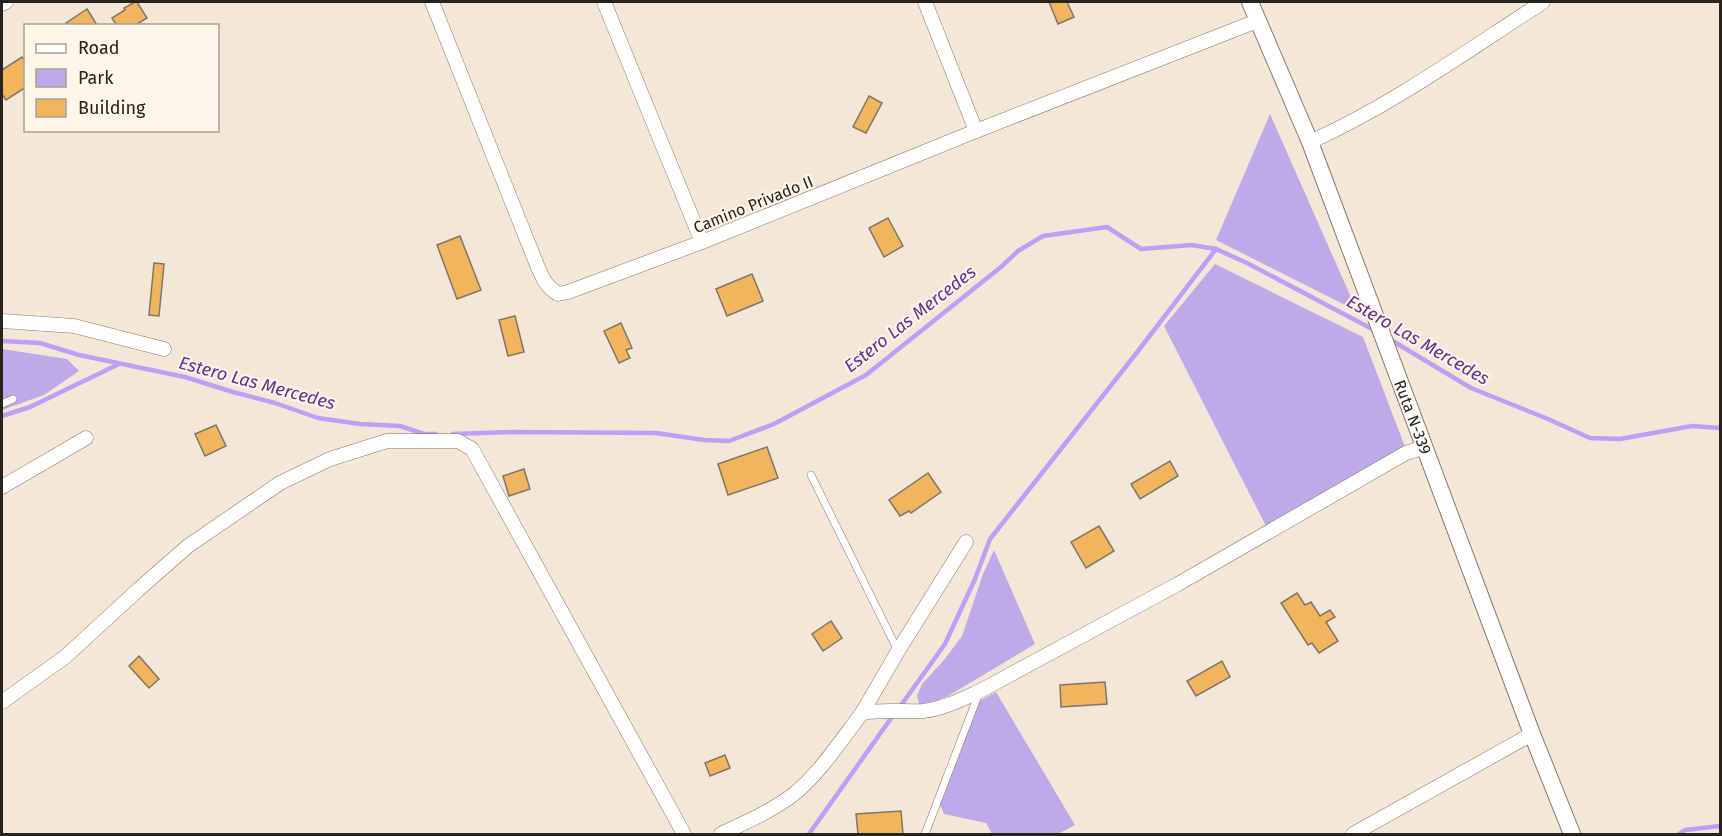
<svg xmlns="http://www.w3.org/2000/svg" width="1722" height="836" font-family="'Fira Sans',sans-serif">
<style>
.green{fill:#beaae8}
.lines{fill:none;stroke-linecap:round;stroke-linejoin:round}
.stream{stroke:#bd9ff6;stroke-width:4.5}
.building{fill:#f1b65d;stroke:#807566;stroke-width:1.5}
.service-casing{stroke:#857a6b;stroke-width:8}
.minor-casing{stroke:#857a6b;stroke-width:15}
.tertiary-casing{stroke:#857a6b;stroke-width:18}
.service{stroke:#fff;stroke-width:7}
.minor{stroke:#fff;stroke-width:14}
.tertiary{stroke:#fff;stroke-width:16}
.labels{text-anchor:middle;stroke-width:4.5;stroke-linejoin:round;paint-order:stroke}
.street-label{font-size:16px;fill:#27231d;stroke:#fff5e8}
.water-label{font-size:18px;font-style:italic;fill:#5e3397;stroke:#fff5e8}
</style>
<rect width="100%" height="100%" fill="#f4e7d7"/>
<g class="green">
<polygon points="1270,114 1357,311 1216,240"/>
<polygon points="1215,264 1363,337 1407,452 1267,528 1164,326"/>
<polygon points="2,349 67,359 79,371 44,395 2,410"/>
<polygon points="994,550 1035,644 948,696 920,708 917,696 922,684 944,660 962,636 983,574"/>
<polygon points="996,692 1075,825 1058,834 992,834 986,823 944,814 936,795 972,705"/>
</g>
<g class="lines">
<g class="stream">
<polyline points="1391,340 1471,388 1548,419 1590,438 1620,439 1692,426 1720,428"/>
<polyline points="2,341 40,343 79,355 185,377 233,392 275,403 318,418 360,424 400,426 424,434 436,434"/>
<polyline points="2,416 30,407 119,364"/>
<polyline points="453,434 513,432 656,433 704,440 729,441 774,424 866,375 1001,267 1018,251 1043,236 1107,227 1141,249 1192,245 1216,249 1247,263 1376,331"/>
<polyline points="899,708 945,644 975,579 990,539 1135,355 1216,249"/>
<polyline points="809,834 894,714"/>
<polyline points="1679,834 1685,830 1720,826"/>
</g>
</g>
<g class="building">
<polygon points="135,2 137,2 147,18 134,26 117,26 112,18 125,10 124,8"/>
<polygon points="1049,2 1067,2 1074,17 1058,24"/>
<polygon points="87,9 97,25 67,26 66,23"/>
<polygon points="22,57 26,62 26,87 6,100 2,94 2,70"/>
<polygon points="869,96 882,103 866,133 853,127"/>
<polygon points="888,218 903,246 884,257 869,228"/>
<polygon points="460,236 481,290 457,299 437,245"/>
<polygon points="154,263 164,264 159,316 149,315"/>
<polygon points="752,274 763,301 727,316 716,289"/>
<polygon points="515,316 524,352 508,356 499,320"/>
<polygon points="621,323 632,348 626,350 630,358 619,363 604,331"/>
<polygon points="216,425 226,446 205,456 195,434"/>
<polygon points="767,447 778,478 728,495 718,464"/>
<polygon points="1170,461 1178,476 1140,499 1131,484"/>
<polygon points="524,469 530,489 509,496 503,476"/>
<polygon points="928,473 941,492 911,513 909,511 900,516 889,500"/>
<polygon points="1099,526 1114,551 1086,568 1071,542"/>
<polygon points="1297,593 1305,605 1311,602 1320,616 1330,610 1335,617 1326,622 1338,641 1319,653 1312,643 1308,645 1281,603"/>
<polygon points="831,621 842,638 823,651 812,634"/>
<polygon points="139,656 159,679 149,688 129,666"/>
<polygon points="1222,661 1230,677 1196,696 1187,681"/>
<polygon points="1105,682 1107,704 1061,707 1060,685"/>
<polygon points="725,755 730,768 710,776 705,763"/>
<polygon points="901,811 903,834 858,834 856,814"/>
</g>
<g class="lines">
<g class="service-casing">
<g id="service">
<polyline points="2,404 13,399"/>
<polyline points="811,475 898,651"/>
<polyline points="925,834 979,693"/>
</g>
</g>
<g class="minor-casing">
<g id="minor">
<path d="M432,2l105,263c5,12 9,22 21,29l10,-2 134,-50 274,-111 281,-110"/>
<polyline points="604,2 702,242"/>
<polyline points="925,2 976,131"/>
<polyline points="2,4 6,2"/>
<path d="M1310,142c82,-37 157,-91 233,-140"/>
<polyline points="2,321 74,326 164,349"/>
<polyline points="2,487 86,438"/>
<polyline points="2,702 65,657 139,589 188,546 280,483 330,459 387,441 458,441 472,449 684,834"/>
<polyline points="862,713 898,651 966,542"/>
<path d="M721,834c25,-12 51,-23 73,-40 25,-20 48,-55 68,-81 21,-4 40,-1 61,-2 20,-2 39,-12 57,-20l198,-107 228,-131 19,-6"/>
<polyline points="1353,834 1532,734"/>
</g>
</g>
<g class="tertiary-casing">
<g id="tertiary">
<path id="s1" d="M1250,2l60,140 222,592 40,100"/>
</g>
</g>
<use href="#service" class="service"/>
<use href="#minor" class="minor"/>
<use href="#tertiary" class="tertiary"/>
</g>
<g class="labels">
<g class="street-label">
<text transform="translate(753 204) rotate(-22)" y="6">Camino Privado II</text>
<text dy="6" stroke="none"><textPath href="#s1" startOffset="446">Ruta N-339</textPath></text>
</g>
<g class="water-label">
<text transform="translate(910 319) rotate(-38)" y="6">Estero Las Mercedes</text>
<text transform="translate(1418 340) rotate(30)" y="6">Estero Las Mercedes</text>
<text transform="translate(257 383) rotate(15)" y="6">Estero Las Mercedes</text>
</g>
</g>
<rect width="1722" height="836" fill="none" stroke="#27231d" stroke-width="6"/>
<rect x="24" y="24" width="195" height="108" fill="#fff5e8" stroke="#a9a197" stroke-width="1.5"/>
<rect x="36" y="44" width="30" height="9" fill="#ffffff" stroke="#a9a197" stroke-width="1.5"/>
<text x="78" y="54" font-size="18" fill="#27231d">Road</text>
<rect x="36" y="69" width="30" height="18" fill="#beaae8" stroke="#a9a197" stroke-width="1.5"/>
<text x="78" y="84" font-size="18" fill="#27231d">Park</text>
<rect x="36" y="99" width="30" height="18" fill="#f1b65d" stroke="#a9a197" stroke-width="1.5"/>
<text x="78" y="114" font-size="18" fill="#27231d">Building</text>
</svg>
